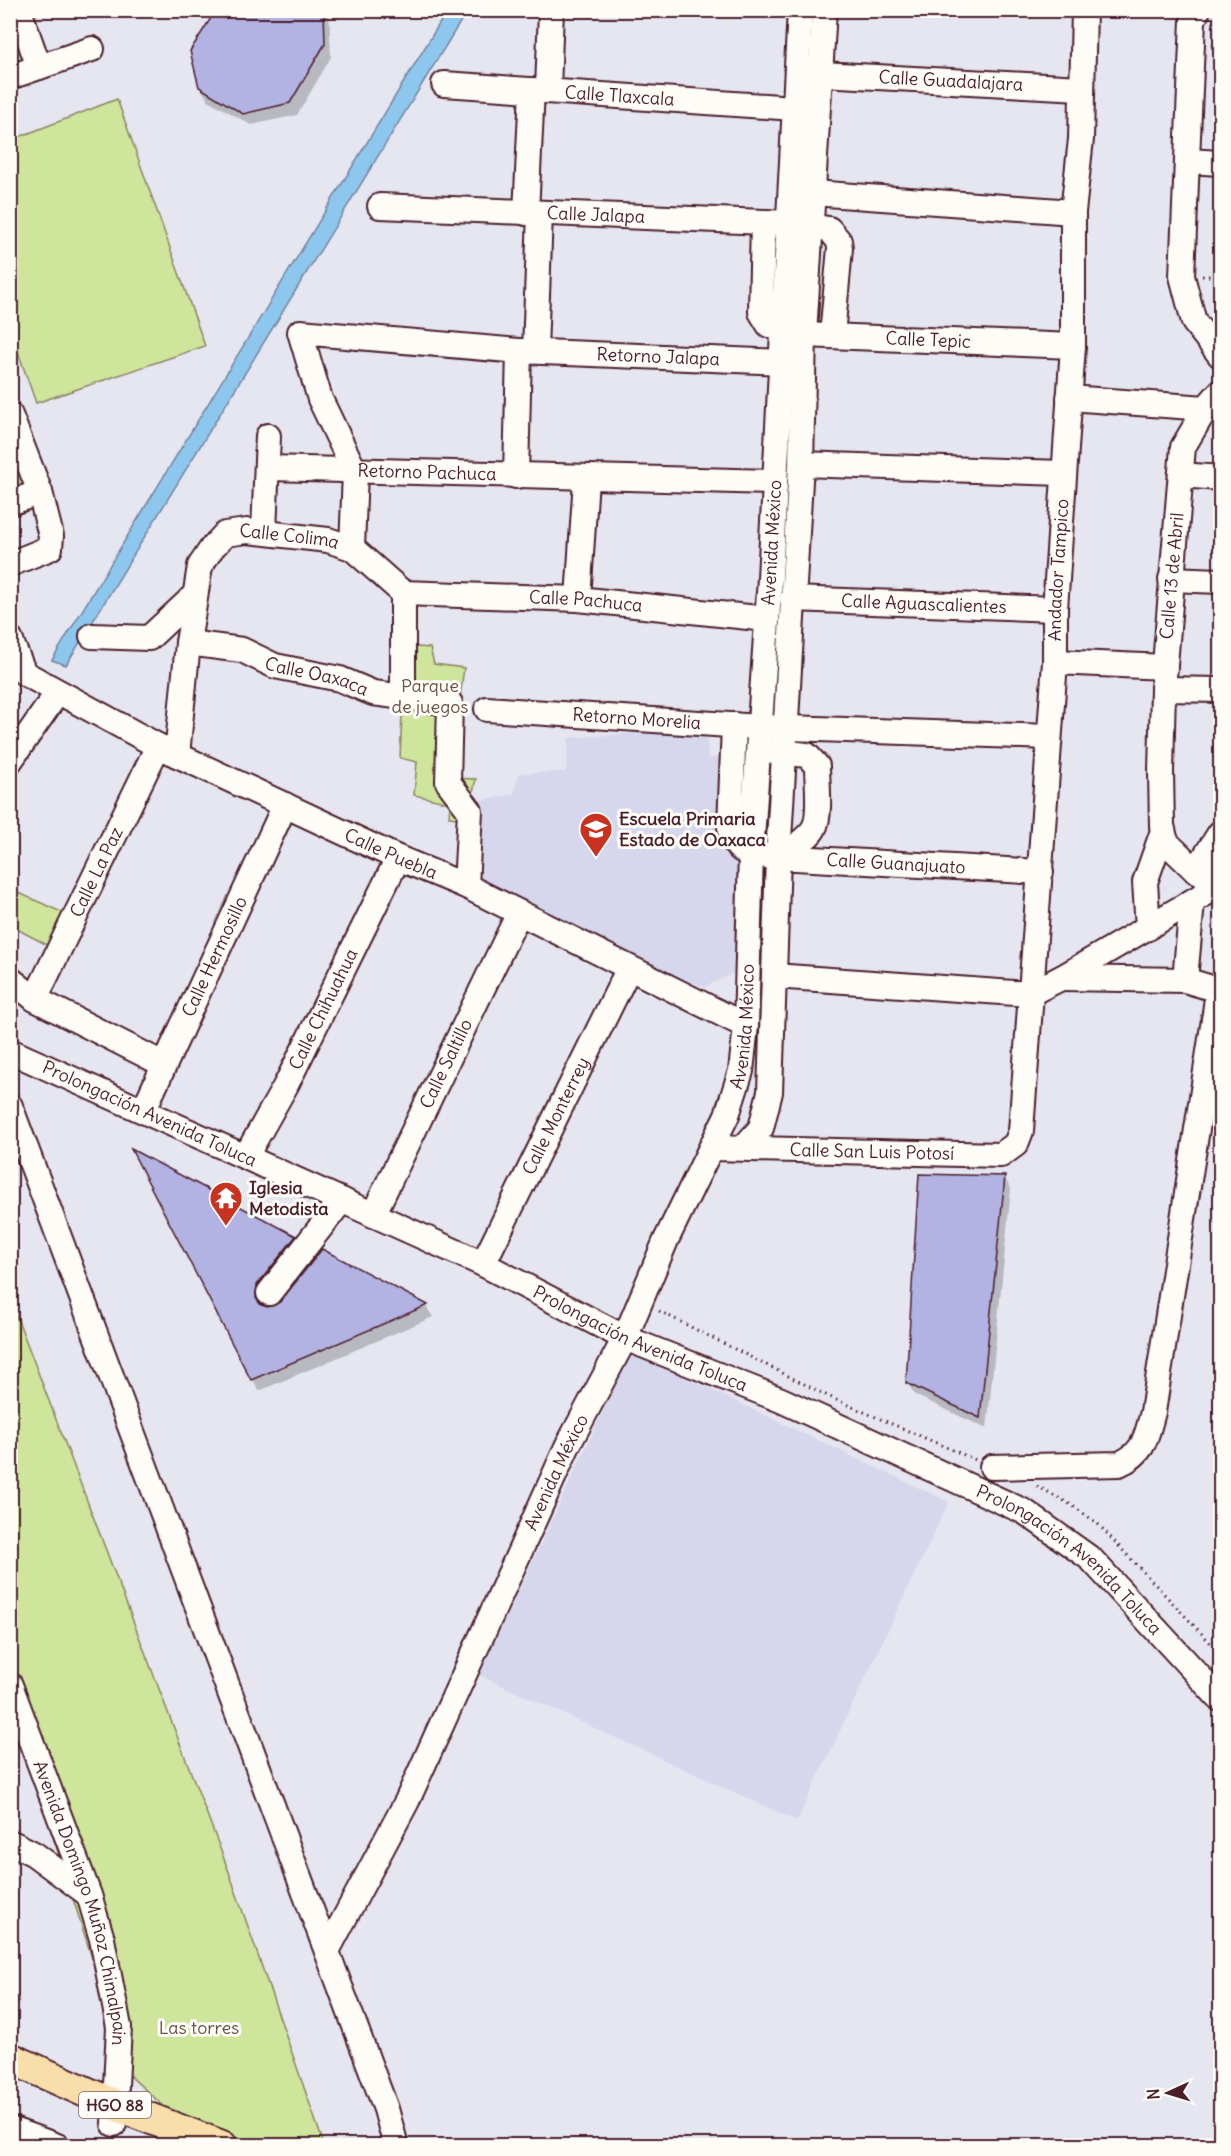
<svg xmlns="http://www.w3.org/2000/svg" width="1231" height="2156" font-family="Delius,sans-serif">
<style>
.built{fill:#d6d6ed}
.green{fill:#cee59b;stroke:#8c8263;stroke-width:1.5}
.water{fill:#8ec7ed;stroke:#73849f;stroke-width:1.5}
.shadow{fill:#0003}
.building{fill:#b2b2e3;stroke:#4a1f2b;stroke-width:1.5}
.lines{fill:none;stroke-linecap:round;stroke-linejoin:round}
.minor-casing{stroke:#4a1f2b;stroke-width:28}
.major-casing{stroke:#4a1f2b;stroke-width:34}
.path{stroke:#4a1f2b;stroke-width:3;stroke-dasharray:1.5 4.5;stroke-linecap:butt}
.minor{stroke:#fdfcf7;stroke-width:24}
.major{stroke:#f8deab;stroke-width:30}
.labels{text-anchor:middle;stroke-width:6;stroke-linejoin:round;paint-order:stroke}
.shield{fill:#fdfcf7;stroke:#806168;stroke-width:1.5}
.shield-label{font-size:16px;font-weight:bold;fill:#4a1f2b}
.street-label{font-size:18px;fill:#4a1f2b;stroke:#fdfcf7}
.park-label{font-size:18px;fill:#6b5047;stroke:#fdfcf7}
.poi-label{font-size:18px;font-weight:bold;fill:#4a1f2b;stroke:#fdfcf7;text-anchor:start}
</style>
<rect width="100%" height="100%" fill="#e6e6f1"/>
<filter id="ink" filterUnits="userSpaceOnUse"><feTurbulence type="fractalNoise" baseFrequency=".0167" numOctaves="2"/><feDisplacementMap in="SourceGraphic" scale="12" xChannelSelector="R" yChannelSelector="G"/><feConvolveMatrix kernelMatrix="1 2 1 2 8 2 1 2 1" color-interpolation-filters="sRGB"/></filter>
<g filter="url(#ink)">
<g class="built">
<polygon points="706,728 708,758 727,757 718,848 741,868 740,933 734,973 705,987 449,893 472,829 477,801 514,794 519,773 566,772 569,738"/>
<polygon points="631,1352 949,1502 797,1821 479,1675"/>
</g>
<g class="green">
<polygon points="117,99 205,346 36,403 11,332 11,140"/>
<polygon points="10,438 29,490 10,497"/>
<polygon points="405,646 430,648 434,664 464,668 449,778 476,779 467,819 449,817 450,803 414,795 417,762 400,758"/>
<polygon points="10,889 66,914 49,946 11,926"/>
<polygon points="10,1299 229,1872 324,2145 272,2145 234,2138 176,2117 130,2076 11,1706"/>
</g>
<polygon class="water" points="447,11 467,11 66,665 52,660"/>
<g class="shadow">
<polygon points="217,10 329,10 331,57 297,115 251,125 208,100 200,87"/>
<polygon points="135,1152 295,1237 302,1249 264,1297 262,1307 268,1309 281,1303 322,1251 426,1306 433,1317 259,1391"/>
<polygon points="1004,1177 1011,1189 987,1429 915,1395 907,1382"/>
</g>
<g class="building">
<polygon points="216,10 324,10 325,44 290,103 243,114 199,87 190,51"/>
<polygon points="131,1149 296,1236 257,1285 256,1298 261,1305 268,1307 280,1302 322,1249 428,1305 251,1380"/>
<polygon points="919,1174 1005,1176 980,1418 906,1383"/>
</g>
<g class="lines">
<g class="minor-casing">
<g id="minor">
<polyline points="1198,10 1193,20 1182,276 1194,322 1220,355"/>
<polyline points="21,16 39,67"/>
<path id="s1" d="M821,74l260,14"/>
<polyline points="10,77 92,49"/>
<path id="s2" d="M444,84l350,24"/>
<polyline points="548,90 551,10"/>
<polyline points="1188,161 1220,163"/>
<polyline points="813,193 1073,212"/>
<path id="s3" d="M380,206l409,17 40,6 10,12 1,7 -8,88"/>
<polyline points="526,213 532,90"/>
<path id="s4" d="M763,222l-2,90 8,13 35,10 269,11"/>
<polyline points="535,351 540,213"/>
<polyline points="1220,392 1206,408 1183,447 1163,689 1161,772 1162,826 1166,842 1196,871 1220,883"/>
<polyline points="1069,398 1206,408"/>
<polyline points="10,415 40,492 10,503"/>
<polyline points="801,464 1063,473"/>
<path id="s5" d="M269,468l506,14"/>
<polyline points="1181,475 1220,478"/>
<polyline points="516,476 519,351"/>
<polyline points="264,532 268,436"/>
<path id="s6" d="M352,548l3,-76 -35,-73 -20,-67 219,19 264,11"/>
<polyline points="10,564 50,548 51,536 40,492"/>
<polyline points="1171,579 1220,581"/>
<path id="s7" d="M403,593l175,6 189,20"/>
<polyline points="578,599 586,479"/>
<path id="s8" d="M792,599l263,10"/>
<polyline points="92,636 149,638 194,596"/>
<path id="s9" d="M10,639l14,34 134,73 240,112 68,28 280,140"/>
<path id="s10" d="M188,643l54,7 33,16 65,13 33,14 77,10 -2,79 22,29 -4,75"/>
<polyline points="1055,662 1165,667"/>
<polyline points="1163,689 1220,690"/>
<path id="s11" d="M487,709l273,18 289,10"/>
<path id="s12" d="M734,725l-4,102c5,31 23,27 48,30l263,15"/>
<path d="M769,751l38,4 10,11c0,14 4,50 -3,62 -7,13 -15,8 -20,30"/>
<path id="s13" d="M177,755l11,-112 12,-77 12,-18 13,-14 22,-3 81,9 24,8 51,45v104"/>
<polyline points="10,761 58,692"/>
<polyline points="1196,871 1220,833"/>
<polyline points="1148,928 1145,882 1163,831"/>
<polyline points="774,976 1029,994 1061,978 1220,885"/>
<polyline points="10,979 35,999 163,1064"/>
<polyline points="1185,980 1192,902"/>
<path id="s14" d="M35,999l123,-253"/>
<path id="s15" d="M10,1051l473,213 142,74 156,62 244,112 66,47 129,140"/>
<polyline points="10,1106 386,2109 396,2146"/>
<path id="s16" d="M144,1109l141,-304"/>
<path id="s17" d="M712,1148l289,7 15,-11 5,-13 34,-469v-53l18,-263v-134l8,-73 3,-129"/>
<polyline points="743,1148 761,1128 770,1092 778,857 801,464 804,335 824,10"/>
<path id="s18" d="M246,1156l40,-71 112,-227"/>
<path id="s19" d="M373,1215l146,-302"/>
<path id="s20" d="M483,1264l146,-296"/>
<polyline points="269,1293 342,1200"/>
<path d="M992,1467l127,-3c26,-11 27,-27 34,-52l62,-399 3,-23 -33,-10 -124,-2"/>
<path id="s21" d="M10,1685l79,210 13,44 17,88 -5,97"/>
<polyline points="10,1842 34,1854 88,1894"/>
<path id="s22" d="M327,1951l80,-150 161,-356 57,-107 41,-98 61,-125 14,-44 5,-45 5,-172 19,-276 30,-568"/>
<polyline points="10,2129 57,2146"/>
</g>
</g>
<g class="major-casing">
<polyline id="major" points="10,2058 115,2105 222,2146"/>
</g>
<g class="path">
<polyline points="1211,47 1220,47"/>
<polyline points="1202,276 1220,276"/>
<polyline points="659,1311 834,1399 976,1460"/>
<polyline points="1037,1486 1073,1506 1097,1523 1220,1653"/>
</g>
<use href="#minor" class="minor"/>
<use href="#major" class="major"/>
</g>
</g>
<defs>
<g id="school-pin" transform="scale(1.725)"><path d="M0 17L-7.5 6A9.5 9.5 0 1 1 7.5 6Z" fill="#c8321e" stroke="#fdfcf7"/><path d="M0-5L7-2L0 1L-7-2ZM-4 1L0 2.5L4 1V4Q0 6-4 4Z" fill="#fff"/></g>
<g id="temple-pin" transform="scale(1.725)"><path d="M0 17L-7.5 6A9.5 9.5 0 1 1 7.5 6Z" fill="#c8321e" stroke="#fdfcf7"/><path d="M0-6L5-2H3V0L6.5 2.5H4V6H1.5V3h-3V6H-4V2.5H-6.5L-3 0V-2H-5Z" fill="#fff"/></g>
</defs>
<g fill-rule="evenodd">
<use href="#school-pin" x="596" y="829"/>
<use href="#temple-pin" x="226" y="1198"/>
</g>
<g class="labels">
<rect class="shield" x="79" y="2092" width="72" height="26" rx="4.5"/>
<g class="shield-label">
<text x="115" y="2111">HGO 88</text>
</g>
<g class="street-label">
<text dy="6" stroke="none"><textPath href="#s1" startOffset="130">Calle Guadalajara</textPath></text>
<text dy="6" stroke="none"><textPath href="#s2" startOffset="176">Calle Tlaxcala</textPath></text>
<text dy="6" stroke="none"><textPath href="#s3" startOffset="216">Calle Jalapa</textPath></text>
<text dy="6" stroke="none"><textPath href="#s4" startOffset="266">Calle Tepic</textPath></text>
<text dy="6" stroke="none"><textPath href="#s6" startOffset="586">Retorno Jalapa</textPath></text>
<text dy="6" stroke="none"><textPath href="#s5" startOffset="158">Retorno Pachuca</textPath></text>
<text dy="6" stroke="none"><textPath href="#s13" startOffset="296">Calle Colima</textPath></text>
<text dy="6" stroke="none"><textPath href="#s22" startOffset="1503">Avenida México</textPath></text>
<text dy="6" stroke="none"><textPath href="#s17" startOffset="884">Andador Tampico</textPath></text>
<text transform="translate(1172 576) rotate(-85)" y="6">Calle 13 de Abril</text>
<text dy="6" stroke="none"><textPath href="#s7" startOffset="183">Calle Pachuca</textPath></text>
<text dy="6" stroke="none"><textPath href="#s8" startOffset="132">Calle Aguascalientes</textPath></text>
<text dy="6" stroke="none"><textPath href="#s10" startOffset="134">Calle Oaxaca</textPath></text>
<text dy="6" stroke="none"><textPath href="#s11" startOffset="150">Retorno Morelia</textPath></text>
<text dy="6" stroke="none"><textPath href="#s9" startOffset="446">Calle Puebla</textPath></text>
<text dy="6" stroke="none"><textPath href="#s12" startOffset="284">Calle Guanajuato</textPath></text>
<text dy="6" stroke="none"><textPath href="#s14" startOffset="141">Calle La Paz</textPath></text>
<text dy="6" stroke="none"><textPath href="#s16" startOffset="168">Calle Hermosillo</textPath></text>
<text dy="6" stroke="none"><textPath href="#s18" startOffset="166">Calle Chihuahua</textPath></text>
<text dy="6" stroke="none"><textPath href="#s22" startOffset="1018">Avenida México</textPath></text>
<text dy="6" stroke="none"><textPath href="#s19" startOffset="168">Calle Saltillo</textPath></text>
<text dy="6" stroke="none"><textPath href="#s15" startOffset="153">Prolongación Avenida Toluca</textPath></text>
<text dy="6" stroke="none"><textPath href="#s20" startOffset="165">Calle Monterrey</textPath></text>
<text dy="6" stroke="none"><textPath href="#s17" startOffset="160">Calle San Luis Potosí</textPath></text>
<text dy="6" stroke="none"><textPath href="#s15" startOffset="693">Prolongación Avenida Toluca</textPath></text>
<text dy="6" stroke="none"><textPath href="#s22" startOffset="531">Avenida México</textPath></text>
<text dy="6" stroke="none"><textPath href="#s15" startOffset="1179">Prolongación Avenida Toluca</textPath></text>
<text dy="6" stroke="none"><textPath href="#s21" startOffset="230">Avenida Domingo Muñoz Chimalpain</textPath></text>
</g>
<g class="park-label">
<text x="430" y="692">Parque<tspan x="430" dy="21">de juegos</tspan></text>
<text x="199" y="2034">Las torres</text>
</g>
<g class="poi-label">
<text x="619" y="825">Escuela Primaria<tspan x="619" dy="21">Estado de Oaxaca</tspan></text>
<text x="249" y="1194">Iglesia<tspan x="249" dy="21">Metodista</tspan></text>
</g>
</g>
<rect width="1231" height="2156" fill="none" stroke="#fdfcf7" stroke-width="36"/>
<rect x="18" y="18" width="1195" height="2120" fill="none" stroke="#4a1f2b" stroke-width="2" filter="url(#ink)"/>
<g transform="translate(1168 2093) rotate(266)" stroke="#fdfcf7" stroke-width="4.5" paint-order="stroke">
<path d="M0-4.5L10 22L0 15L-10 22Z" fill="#4a1f2b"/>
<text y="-9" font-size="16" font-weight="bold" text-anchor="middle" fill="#4a1f2b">N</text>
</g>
</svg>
